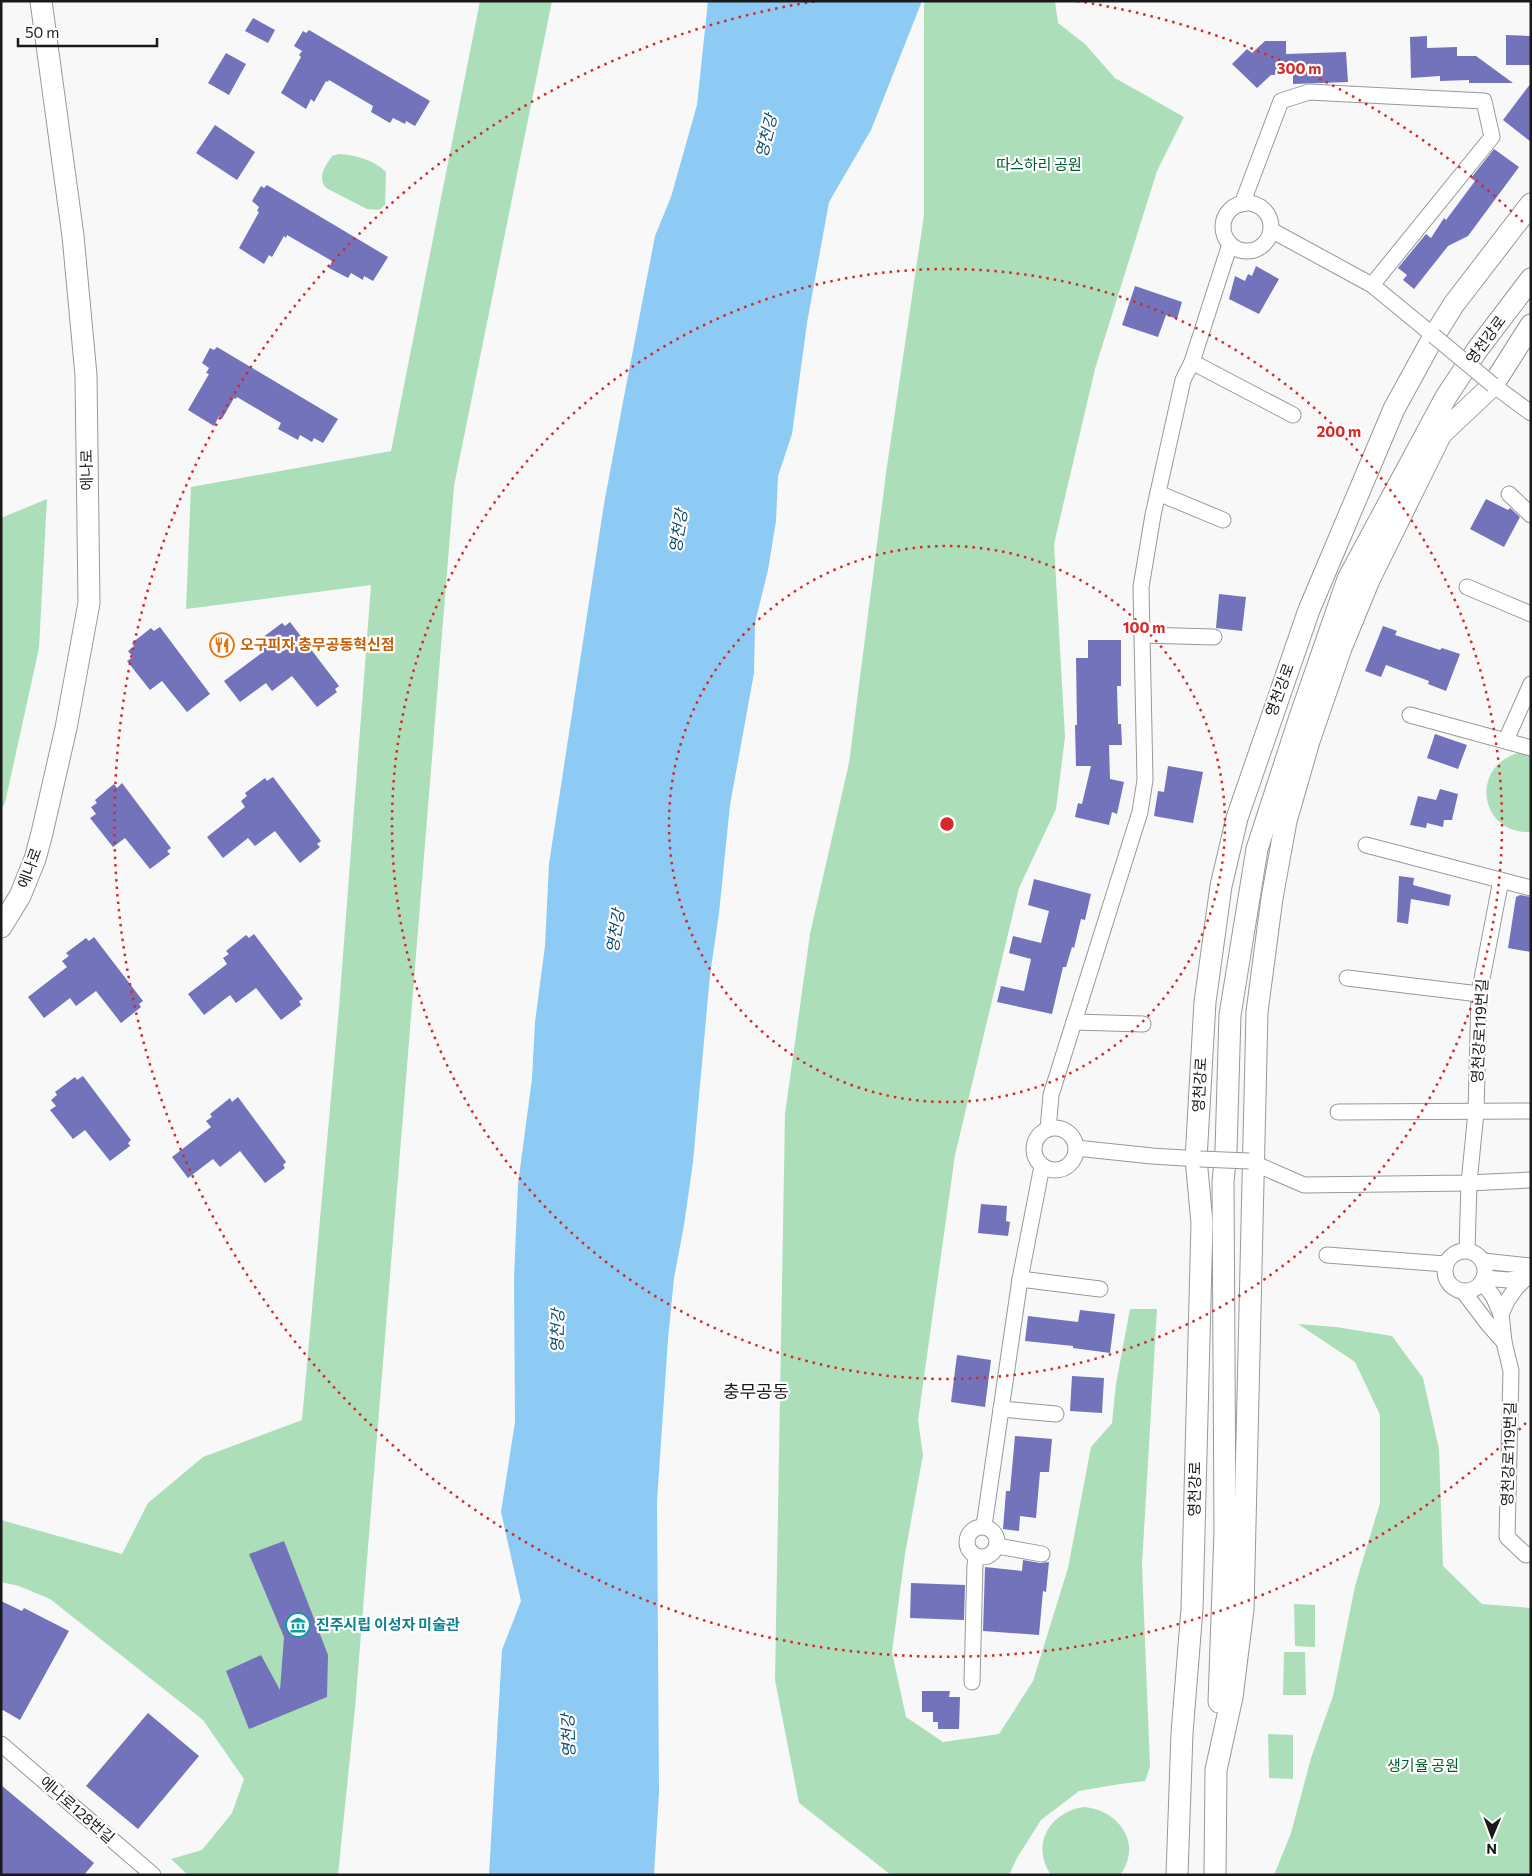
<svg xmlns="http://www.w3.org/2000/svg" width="1532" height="1876" font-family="Commissioner,'Noto Sans KR',sans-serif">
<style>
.green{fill:#acdfb9}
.water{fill:#8dcaf4}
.building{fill:#7273ba}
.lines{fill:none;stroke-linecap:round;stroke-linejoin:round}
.street-casing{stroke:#979899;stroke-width:17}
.secondary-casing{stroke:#979899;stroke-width:23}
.street{stroke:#fff;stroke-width:15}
.secondary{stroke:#fff;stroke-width:21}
.street-bridge-casing{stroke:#979899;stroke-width:17;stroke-linecap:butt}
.street-bridge{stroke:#fff;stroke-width:15}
.ring{fill:none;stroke:#d62828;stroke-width:2.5;stroke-dasharray:2.5 5}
.labels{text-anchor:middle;stroke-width:4.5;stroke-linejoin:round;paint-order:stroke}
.park-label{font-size:15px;fill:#005c2c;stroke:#fff}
.street-label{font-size:15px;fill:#1a1a1b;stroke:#fff}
.food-label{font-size:15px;font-weight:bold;fill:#c56008;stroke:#fff;text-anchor:start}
.culture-label{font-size:15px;font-weight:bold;fill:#0d838f;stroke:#fff;text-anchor:start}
.water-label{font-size:16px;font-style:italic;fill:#0d4c6e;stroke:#fff}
.quarter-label{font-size:18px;fill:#1a1a1b;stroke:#fff}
.centre{fill:#d62828;stroke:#fff;stroke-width:2.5}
.ring-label{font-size:15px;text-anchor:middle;font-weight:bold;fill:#d62828;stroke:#fff;stroke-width:4.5;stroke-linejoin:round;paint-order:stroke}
</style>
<rect width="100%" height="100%" fill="#f8f8f9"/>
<g class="green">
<polygon points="480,1 552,1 454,486 355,1708 338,1875 188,1875 171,1859 202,1850 232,1813 244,1779 203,1720 50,1599 19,1586 1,1582 1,1520 122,1554 148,1503 203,1457 302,1420 339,1008 371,585 186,609 191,487 391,451"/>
<polygon points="924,1 1055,1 1058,23 1085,44 1115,78 1184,117 1157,171 1095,369 1054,544 1065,737 1056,809 1019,888 955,1155 918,1420 923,1455 905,1554 892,1652 906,1717 943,1742 999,1734 1033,1681 1068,1568 1091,1447 1112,1423 1116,1384 1130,1309 1157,1309 1142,1565 1150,1767 1145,1781 1120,1784 1079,1791 1041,1820 1017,1858 1009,1875 891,1875 799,1803 775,1680 785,1114 810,934 849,763 887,466 924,215"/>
<path d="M339,154c17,1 35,6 47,18l-1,33 -6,5 -12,-1 -41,-21c-9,-12 -1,-21 6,-32z"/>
<polygon points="47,499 39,648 5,803 1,810 1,518"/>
<path d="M1522,752h9v80c-52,3 -63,-68 -9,-80z"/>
<polygon points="1298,1324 1336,1327 1392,1336 1423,1378 1439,1449 1443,1566 1482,1604 1531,1608 1531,1875 1274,1875 1291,1833 1311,1758 1333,1696 1355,1586 1380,1503 1380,1415 1355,1362"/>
<polygon points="1294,1604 1315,1605 1315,1647 1295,1646"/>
<polygon points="1284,1652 1305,1652 1306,1695 1283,1695"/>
<polygon points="1268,1734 1293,1735 1293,1779 1269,1778"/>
<path d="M1084,1807c35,3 59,37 36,68h-69c-21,-31 -1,-63 33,-68z"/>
</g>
<polygon class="water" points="708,1 922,1 871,130 829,202 807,323 792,434 778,476 776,521 768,570 755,623 754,673 730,805 719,913 710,975 693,1162 684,1225 674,1278 668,1339 657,1501 659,1792 654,1875 489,1875 502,1650 521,1601 501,1512 515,1422 514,1278 518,1184 532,1079 535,1022 545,946 549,864 604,504 623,402 655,236 671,197 697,105"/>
<g class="building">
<polygon points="253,18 275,30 268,43 245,31"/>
<polygon points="309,30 430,101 415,126 406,121 405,124 393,118 390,123 371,112 373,106 329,80 328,82 326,81 314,102 311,99 306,109 281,93 301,57 299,55 302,51 294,46 303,31 306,33"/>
<polygon points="1506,35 1531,36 1531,65 1506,65"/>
<polygon points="1427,36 1427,48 1457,47 1457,56 1476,56 1513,83 1469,83 1469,80 1440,81 1440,76 1411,78 1410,37"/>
<polygon points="1265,41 1286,41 1286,54 1346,52 1348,82 1293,84 1293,74 1271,75 1257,88 1232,64 1247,49 1252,53"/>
<polygon points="226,53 246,64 229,95 208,83"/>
<polygon points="1531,83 1531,142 1503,120"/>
<polygon points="215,125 255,152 237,180 196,153"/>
<polygon points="1494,149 1519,167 1468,236 1448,246 1414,289 1403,280 1407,275 1398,268 1426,234 1431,238 1444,218 1446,220 1475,181 1471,178"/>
<polygon points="267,185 388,257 373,281 364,276 363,280 351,273 348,278 329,268 332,261 287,235 286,238 284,236 272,257 269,255 264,264 239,248 259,212 257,211 259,207 252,201 261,186 264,188"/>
<polygon points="1256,266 1279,279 1259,314 1229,299 1235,276 1245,281 1248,274 1252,276"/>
<polygon points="1135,286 1182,302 1177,319 1166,315 1158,337 1122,325"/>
<polygon points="217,347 338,419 323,443 314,438 312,442 300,435 298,440 278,429 281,423 237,397 236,399 234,398 222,419 219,416 214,426 188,410 209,374 206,373 209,368 202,363 210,348 214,350"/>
<polygon points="1486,499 1508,510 1510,508 1520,517 1504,547 1470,529"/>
<polygon points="1219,594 1246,597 1242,631 1216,628"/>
<polygon points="290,622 339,686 335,689 337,692 317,707 292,676 272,691 266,683 240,702 224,681 263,652 258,646 264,641 262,638 282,623 285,626"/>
<polygon points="1383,626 1397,631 1395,635 1440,650 1442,648 1460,654 1446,691 1428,684 1429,681 1386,665 1381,677 1365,671"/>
<polygon points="160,627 210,694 187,712 162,681 150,690 127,661 133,657 128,651 134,646 132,643 151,628 154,631"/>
<polygon points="1088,640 1121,640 1121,686 1117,686 1118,724 1121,724 1122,745 1109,745 1110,779 1124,782 1117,814 1112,812 1109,825 1075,817 1078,803 1082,804 1091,766 1076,766 1075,725 1077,725 1076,658 1088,658"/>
<polygon points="1435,734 1467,745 1458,769 1427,758"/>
<polygon points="1168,766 1203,772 1193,823 1154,816 1158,791 1164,792"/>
<polygon points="273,777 321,841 317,844 320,847 300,863 275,831 255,846 248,838 223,858 207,837 245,807 241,801 247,796 245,793 265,778 267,781"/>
<polygon points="122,783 171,848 167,851 170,854 150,869 125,838 113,847 90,818 96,814 91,807 97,803 95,800 114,784 117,788"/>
<polygon points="1440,789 1458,794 1452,820 1444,820 1443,827 1427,823 1426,828 1410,825 1418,796 1436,800"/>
<polygon points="1399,876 1414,878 1413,885 1451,895 1449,906 1411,899 1408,924 1397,922"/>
<polygon points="1034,879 1091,894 1085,920 1081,919 1074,948 1072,947 1066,967 1063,967 1052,1014 997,1002 1001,986 1024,991 1031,959 1009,953 1013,936 1041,943 1049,911 1028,905"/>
<polygon points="1520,895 1531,897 1531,952 1508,948 1516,897"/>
<polygon points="254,934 303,999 299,1001 301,1005 281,1020 256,988 236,1003 230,995 204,1015 188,994 227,964 223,958 229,954 226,951 246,935 249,938"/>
<polygon points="94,937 143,1001 139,1004 141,1007 121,1023 96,991 76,1006 70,998 44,1018 28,997 67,967 62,961 69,956 66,953 86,938 89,941"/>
<polygon points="83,1076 131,1140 128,1143 130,1146 110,1161 85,1130 73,1139 50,1110 56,1106 51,1100 57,1095 55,1092 75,1077 77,1080"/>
<polygon points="238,1097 286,1162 283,1165 285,1168 265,1183 240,1151 220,1167 213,1159 188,1178 172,1157 211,1127 206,1121 212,1117 210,1114 230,1098 232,1102"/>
<polygon points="981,1204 1007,1206 1006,1221 1010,1222 1008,1236 978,1233"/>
<polygon points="1080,1310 1115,1314 1110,1353 1073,1348 1073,1346 1025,1341 1028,1316 1078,1322"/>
<polygon points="957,1355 991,1360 985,1407 951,1402"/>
<polygon points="1072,1376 1104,1378 1102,1413 1070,1411"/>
<polygon points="1015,1436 1052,1439 1049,1472 1040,1472 1036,1518 1020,1516 1019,1531 1003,1529 1006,1491 1010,1491"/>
<polygon points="284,1541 328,1655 327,1697 249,1729 226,1671 261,1655 280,1690 284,1637 249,1554"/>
<polygon points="1023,1560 1040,1563 1049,1562 1046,1592 1043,1591 1039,1635 983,1631 985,1567 1022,1571"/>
<polygon points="911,1583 965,1585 964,1620 910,1618"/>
<polygon points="1,1601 22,1611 24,1608 69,1631 20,1720 1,1709"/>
<polygon points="922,1691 950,1691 949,1697 960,1697 959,1729 938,1729 938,1722 933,1722 933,1712 922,1712"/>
<polygon points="148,1713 199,1756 138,1829 86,1786"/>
<polygon points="1,1785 94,1863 84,1875 1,1875"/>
</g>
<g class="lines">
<g class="street-casing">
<g id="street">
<circle cx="1247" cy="227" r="24"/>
<polyline points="1242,204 1281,101 1309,92 1484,101 1492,137 1372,285"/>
<polyline points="1271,230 1372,285 1434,336"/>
<polyline points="1192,362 1293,415"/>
<polyline points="1493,385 1531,413"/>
<polyline points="1158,493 1223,520"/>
<polyline points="1509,494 1531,515"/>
<polyline points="1467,587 1531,614"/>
<polyline points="1142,635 1214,637"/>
<polyline points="1410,715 1531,748"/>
<polyline points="1506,740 1531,684"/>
<polyline points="1366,845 1531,888"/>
<polyline points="1347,978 1479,994"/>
<polyline points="1074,1022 1143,1024"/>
<polyline points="1338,1112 1531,1111"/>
<circle cx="1055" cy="1149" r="21"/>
<polyline points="1048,1129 1051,1095 1140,812 1145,780 1141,587 1153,515 1183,380 1192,362 1230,244"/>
<polyline points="1076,1148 1152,1156 1200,1159"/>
<polyline points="1249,1161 1304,1185 1469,1183 1531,1180"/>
<polyline points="1467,1250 1469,1183 1476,1112 1479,994 1501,880"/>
<circle cx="1465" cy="1271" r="20"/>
<polyline points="1327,1255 1445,1264"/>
<polyline points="1483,1261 1531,1266"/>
<polyline points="1484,1278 1508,1280 1530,1277"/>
<polyline points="1526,1278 1516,1288 1507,1301 1501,1314 1504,1342 1511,1371 1507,1537 1526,1555 1531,1554"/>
<polyline points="1020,1279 1100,1289"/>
<polyline points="1482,1282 1493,1296 1501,1314"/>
<polyline points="1463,1291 1488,1324 1504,1342"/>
<polyline points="1001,1409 1056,1414"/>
<polyline points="984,1526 1020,1279 1042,1166"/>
<circle cx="982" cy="1542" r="15"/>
<polyline points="997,1546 1042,1554"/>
<polyline points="972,1682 975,1564 977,1556"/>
<polyline points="1,1744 153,1875"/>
</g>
</g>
<g class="secondary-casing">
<g id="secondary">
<polyline points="1,927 20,896 35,859 42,833 66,728 89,603 86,375 73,236 41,1"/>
<polyline points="1219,1702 1225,1532 1223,1182 1226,1150 1230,1015 1257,849 1300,717 1348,579 1446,397 1477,350 1531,279"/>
<polyline points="1177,1875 1182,1733 1192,1609 1202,1223 1196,1159 1205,1002 1221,886 1237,818 1309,610 1394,409 1434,336 1454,304 1531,204"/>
<polyline points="1215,1875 1216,1770 1232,1697 1243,1609 1257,1012 1272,898 1286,821 1309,741 1341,648 1369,580 1441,434 1493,385 1531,325"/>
</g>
</g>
<use href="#street" class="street"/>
<use href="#secondary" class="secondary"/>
<g class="street-bridge-casing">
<g id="street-bridge">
<polyline points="1434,336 1493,385"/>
<polyline points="1200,1159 1249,1161"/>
</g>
</g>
<use href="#street-bridge" class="street-bridge"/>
</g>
<g class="ring">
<circle cx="947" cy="824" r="278"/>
<circle cx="947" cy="824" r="555"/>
<path d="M1526 1423A833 833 0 1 1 817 1M1077 1A833 833 0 0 1 1526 225"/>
</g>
<defs>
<g id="restaurant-ring" transform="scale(1.25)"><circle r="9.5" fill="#fff" stroke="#e8710a" stroke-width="1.5"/><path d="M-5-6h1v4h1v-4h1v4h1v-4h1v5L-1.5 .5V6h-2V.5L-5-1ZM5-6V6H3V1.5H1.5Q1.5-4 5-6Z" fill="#e8710a"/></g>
<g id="museum-ring" transform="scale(1.25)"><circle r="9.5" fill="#fff" stroke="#0f9aa8" stroke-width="1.5"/><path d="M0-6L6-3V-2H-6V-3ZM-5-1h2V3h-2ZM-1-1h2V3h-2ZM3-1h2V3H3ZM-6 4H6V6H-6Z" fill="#0f9aa8"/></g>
</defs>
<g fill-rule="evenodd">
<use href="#restaurant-ring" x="222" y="645"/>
<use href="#museum-ring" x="298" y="1625"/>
</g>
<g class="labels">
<g class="park-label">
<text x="1039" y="170">따스하리 공원</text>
<text x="1423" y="1771">생기율 공원</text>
</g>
<g class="street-label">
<text transform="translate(1486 340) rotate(-54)" y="5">영천강로</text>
<text transform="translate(87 470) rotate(-91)" y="5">에나로</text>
<text transform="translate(1280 690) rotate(-70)" y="5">영천강로</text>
<text transform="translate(30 868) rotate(-70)" y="5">에나로</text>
<text transform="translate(1480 1031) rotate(-87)" y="5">영천강로119번길</text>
<text transform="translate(1200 1085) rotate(-87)" y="5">영천강로</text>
<text transform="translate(1509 1454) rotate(-88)" y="5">영천강로119번길</text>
<text transform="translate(1195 1489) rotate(-89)" y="5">영천강로</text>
<text transform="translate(77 1810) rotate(41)" y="5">에나로128번길</text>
</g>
<g class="food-label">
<text x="240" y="650">오구피자 충무공동혁신점</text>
</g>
<g class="culture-label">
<text x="316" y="1630">진주시립 이성자 미술관</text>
</g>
<g class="water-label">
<text transform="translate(766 136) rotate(-76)" y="6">영천강</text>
<text transform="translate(678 531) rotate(-81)" y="6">영천강</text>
<text transform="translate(615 931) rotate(-81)" y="6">영천강</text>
<text transform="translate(557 1331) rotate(-89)" y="6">영천강</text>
<text transform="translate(568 1736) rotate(-92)" y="6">영천강</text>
</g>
<g class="quarter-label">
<text x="756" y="1398">충무공동</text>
</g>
</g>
<circle cx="947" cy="824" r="8" class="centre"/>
<g class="ring-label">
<text x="1299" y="74">300 m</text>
<text x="1339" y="437">200 m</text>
<text x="1144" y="633">100 m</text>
</g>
<rect width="1532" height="1876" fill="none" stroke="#1a1a1b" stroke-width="5"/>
<g transform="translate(1492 1836) rotate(181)" stroke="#ffffff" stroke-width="4" paint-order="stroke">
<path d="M0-4L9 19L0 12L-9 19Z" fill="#1a1a1b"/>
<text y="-8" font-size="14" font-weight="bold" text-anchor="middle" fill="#1a1a1b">N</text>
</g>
<path d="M18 38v8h139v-8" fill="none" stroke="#1a1a1b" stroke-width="2.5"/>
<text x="25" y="38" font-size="15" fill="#1a1a1b" stroke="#ffffff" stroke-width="4" paint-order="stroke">50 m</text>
</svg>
